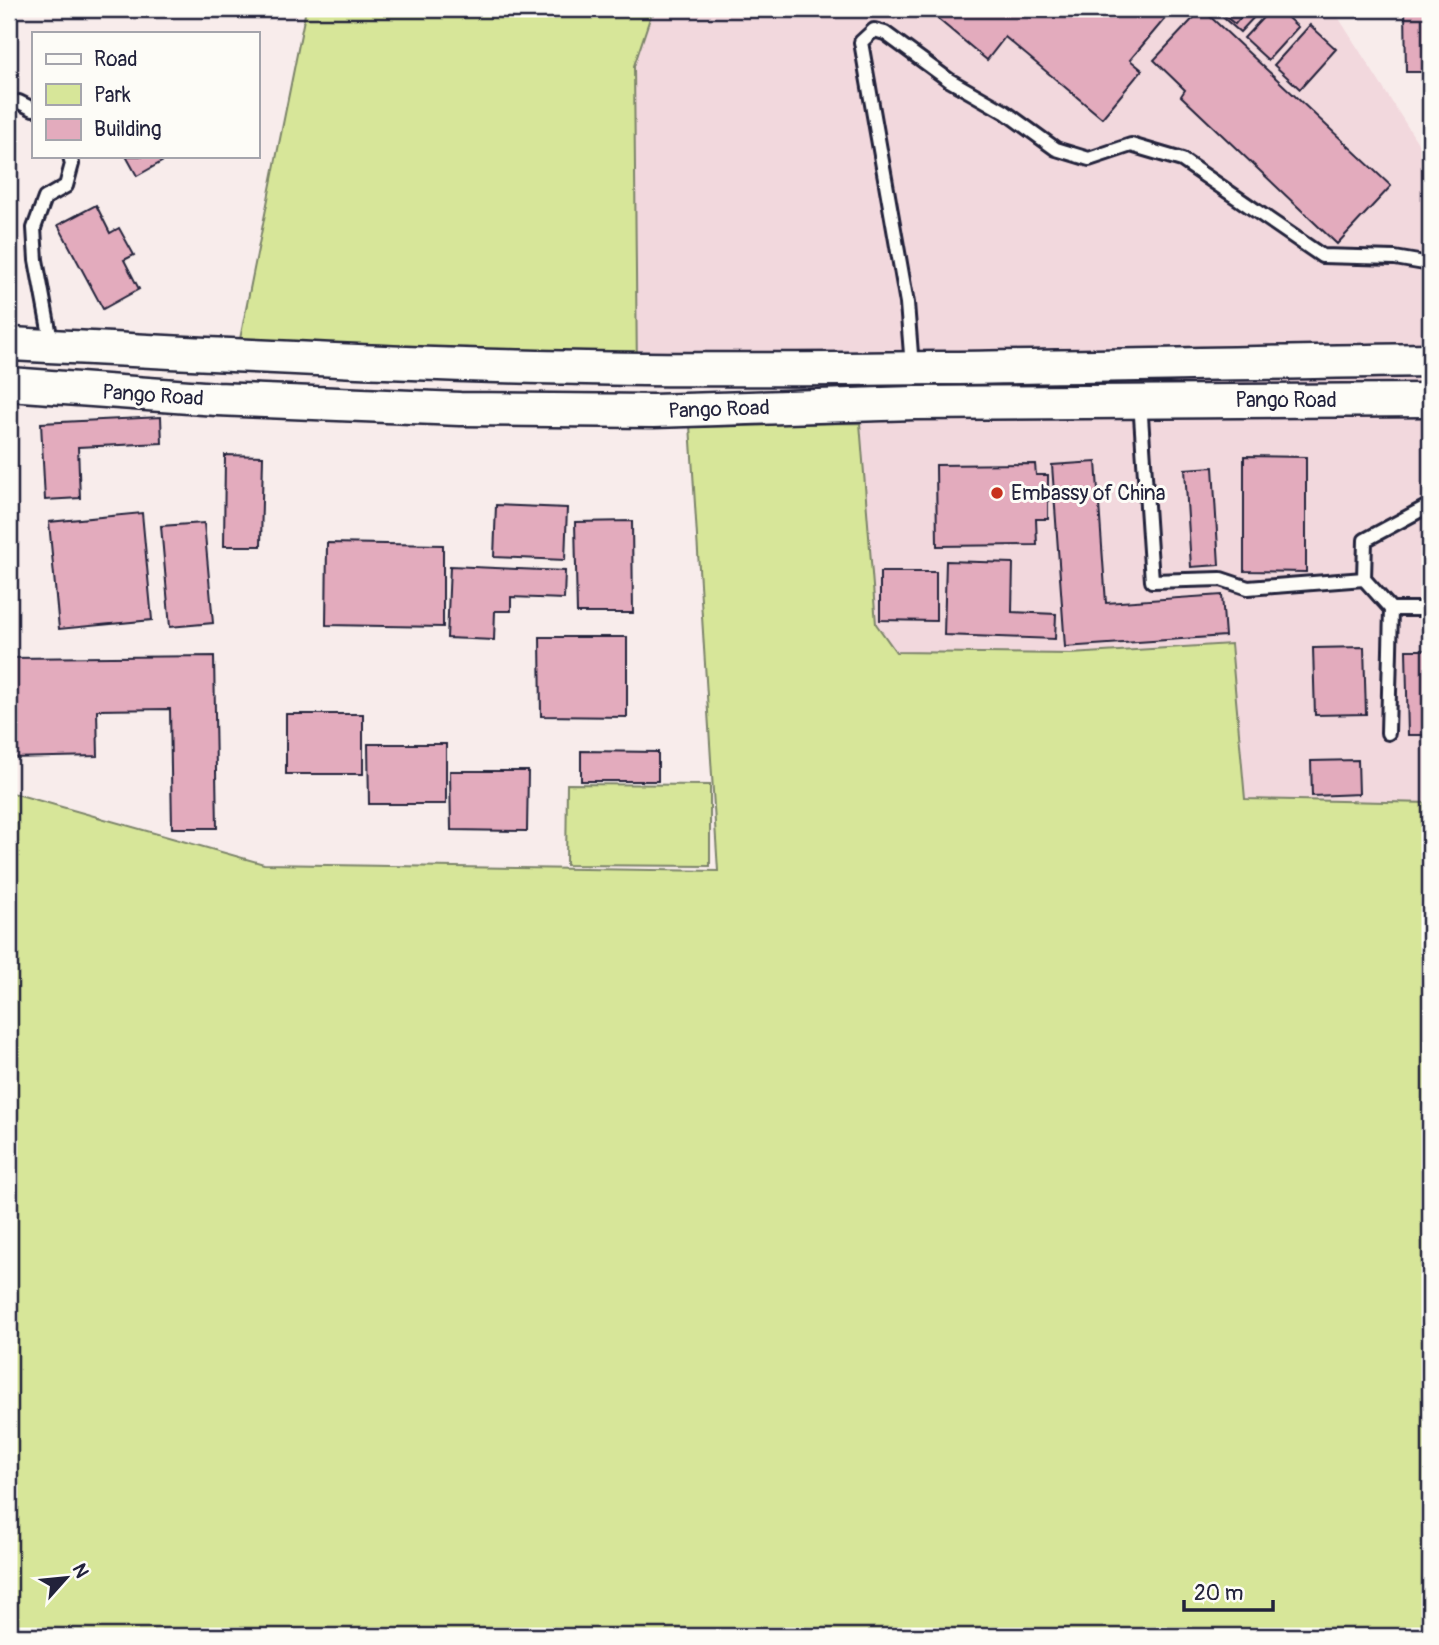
<svg xmlns="http://www.w3.org/2000/svg" width="1439" height="1645" font-family="Pangolin,sans-serif">
<style>
.built{fill:#f2d8dd}
.green{fill:#d7e699;stroke:#7c846a;stroke-width:2}
.building{fill:#e3abbd;stroke:#22223b;stroke-width:2}
.lines{fill:none;stroke-linecap:round;stroke-linejoin:round}
.service-casing{stroke:#22223b;stroke-width:18}
.tertiary-casing{stroke:#22223b;stroke-width:37}
.service{stroke:#fdfcf7;stroke-width:12}
.tertiary{stroke:#fdfcf7;stroke-width:32}
.poi-dot{fill:#c8321e;stroke:#fdfcf7;stroke-width:2.5}
.labels{text-anchor:middle;stroke-width:6;stroke-linejoin:round;paint-order:stroke}
.street-label{font-size:21px;fill:#22223b;stroke:#fdfcf7}
.poi-label{font-size:21px;fill:#22223b;stroke:#fdfcf7;text-anchor:start}
</style>
<rect width="100%" height="100%" fill="#f8eceb"/>
<filter id="ink" filterUnits="userSpaceOnUse"><feTurbulence type="fractalNoise" baseFrequency=".0143" numOctaves="2"/><feDisplacementMap in="SourceGraphic" scale="14" xChannelSelector="R" yChannelSelector="G"/><feConvolveMatrix kernelMatrix="1 2 1 2 8 2 1 2 1" color-interpolation-filters="sRGB"/></filter>
<g filter="url(#ink)">
<polygon class="built" points="653,9 1333,9 1430,162 1430,803 1245,799 1230,644 1071,654 896,652 876,624 860,423 859,369 637,374 634,66"/>
<g class="green">
<polygon points="306,9 653,9 634,66 637,374 234,369"/>
<polygon points="860,423 876,624 896,652 1071,654 1231,644 1245,799 1430,803 1430,1636 9,1636 9,792 264,864 718,871 690,425"/>
<polygon points="567,784 710,785 710,866 566,865"/>
</g>
<g class="building">
<polygon points="883,9 902,9 894,18"/>
<polygon points="926,9 1173,9 1130,60 1142,70 1102,118 1005,37 987,60"/>
<polygon points="1202,9 1391,186 1337,244 1181,96 1185,90 1154,60"/>
<polygon points="1213,9 1249,9 1256,15 1240,32"/>
<polygon points="1216,9 1247,9 1235,24"/>
<polygon points="1271,9 1278,9 1298,27 1268,60 1244,38"/>
<polygon points="1405,9 1430,9 1430,72 1406,72"/>
<polygon points="1310,25 1336,49 1300,89 1274,65"/>
<polygon points="9,82 16,89 9,97"/>
<polygon points="126,156 172,156 137,176"/>
<polygon points="96,205 110,233 119,228 134,255 124,260 139,289 103,309 58,225"/>
<polygon points="161,417 162,443 78,447 80,498 45,500 41,423"/>
<polygon points="225,455 263,456 261,546 224,546"/>
<polygon points="1244,456 1306,457 1306,572 1244,571"/>
<polygon points="1096,462 1106,603 1222,595 1225,636 1065,647 1052,465"/>
<polygon points="1035,464 1036,475 1048,475 1048,519 1036,519 1037,545 937,546 936,465"/>
<polygon points="1213,467 1219,565 1191,567 1185,469"/>
<polygon points="496,505 567,508 565,560 494,557"/>
<polygon points="142,513 152,620 59,629 49,522"/>
<polygon points="632,521 633,613 577,613 575,522"/>
<polygon points="204,523 213,623 170,627 161,526"/>
<polygon points="327,543 443,545 443,627 326,625"/>
<polygon points="946,561 1013,563 1012,612 1056,614 1055,639 944,635"/>
<polygon points="450,566 565,571 564,599 511,597 511,611 495,611 494,640 447,638"/>
<polygon points="880,572 936,572 936,621 880,620"/>
<polygon points="540,637 627,637 627,717 541,716"/>
<polygon points="1364,647 1366,714 1315,715 1313,648"/>
<polygon points="1406,650 1430,650 1430,735 1408,735"/>
<polygon points="214,656 217,828 172,828 170,709 97,710 98,756 9,758 9,658"/>
<rect x="286" y="714" width="77" height="60"/>
<polygon points="368,744 446,744 446,804 369,804"/>
<polygon points="581,751 658,752 658,781 581,781"/>
<polygon points="1358,760 1359,794 1312,796 1311,761"/>
<polygon points="450,771 528,771 527,831 451,830"/>
</g>
<g class="lines">
<g class="service-casing">
<g id="service">
<polyline points="19,102 33,109"/>
<polyline points="52,346 36,260 34,228 45,198 66,186 72,164 70,156"/>
<polyline points="912,367 907,303 861,42 874,30 885,33 949,80 1005,112 1056,149 1089,159 1131,145 1182,160 1322,256 1395,258 1430,264"/>
<polyline points="1140,401 1152,581 1221,579 1248,588 1364,579"/>
<polyline points="1430,505 1365,540 1364,579 1391,609 1430,609"/>
<polyline points="1388,733 1391,609"/>
</g>
</g>
<g class="tertiary-casing">
<g id="tertiary">
<path d="M9,344c211,10 423,23 635,25 262,2 524,-5 786,-9"/>
<polyline points="9,384 217,399 460,409 653,411 915,403 1430,400"/>
</g>
</g>
<use href="#service" class="service"/>
<use href="#tertiary" class="tertiary"/>
</g>
</g>
<circle class="poi-dot" cx="997" cy="493" r="7"/>
<g class="labels">
<g class="street-label">
<text transform="translate(153 395) rotate(4)" y="7">Pango Road</text>
<text x="1286" y="407">Pango Road</text>
<text transform="translate(719 409) rotate(-2)" y="7">Pango Road</text>
</g>
<g class="poi-label">
<text x="1011" y="500">Embassy of China</text>
</g>
</g>
<rect width="1439" height="1645" fill="none" stroke="#fdfcf7" stroke-width="35"/>
<rect x="18" y="18" width="1404" height="1610" fill="none" stroke="#22223b" stroke-width="2.5" filter="url(#ink)"/>
<rect x="32" y="32" width="228" height="126" fill="#fdfcf7" stroke="#a5a5ac" stroke-width="2"/>
<rect x="46" y="54" width="35" height="10" fill="#fdfcf7" stroke="#a5a5ac" stroke-width="2"/>
<text x="94" y="66" font-size="21" fill="#22223b">Road</text>
<rect x="46" y="84" width="35" height="21" fill="#d7e699" stroke="#a5a5ac" stroke-width="2"/>
<text x="94" y="102" font-size="21" fill="#22223b">Park</text>
<rect x="46" y="119" width="35" height="21" fill="#e3abbd" stroke="#a5a5ac" stroke-width="2"/>
<text x="94" y="136" font-size="21" fill="#22223b">Building</text>
<g transform="translate(66 1578) rotate(63)" stroke="#fdfcf7" stroke-width="5" paint-order="stroke">
<path d="M0-5L12 26L0 18L-12 26Z" fill="#22223b"/>
<text y="-10" font-size="19" font-weight="bold" text-anchor="middle" fill="#22223b">N</text>
</g>
<path d="M1184 1600v10h89v-10" fill="none" stroke="#22223b" stroke-width="3.5"/>
<text x="1194" y="1600" font-size="21" fill="#22223b" stroke="#fdfcf7" stroke-width="5" paint-order="stroke">20 m</text>
</svg>
